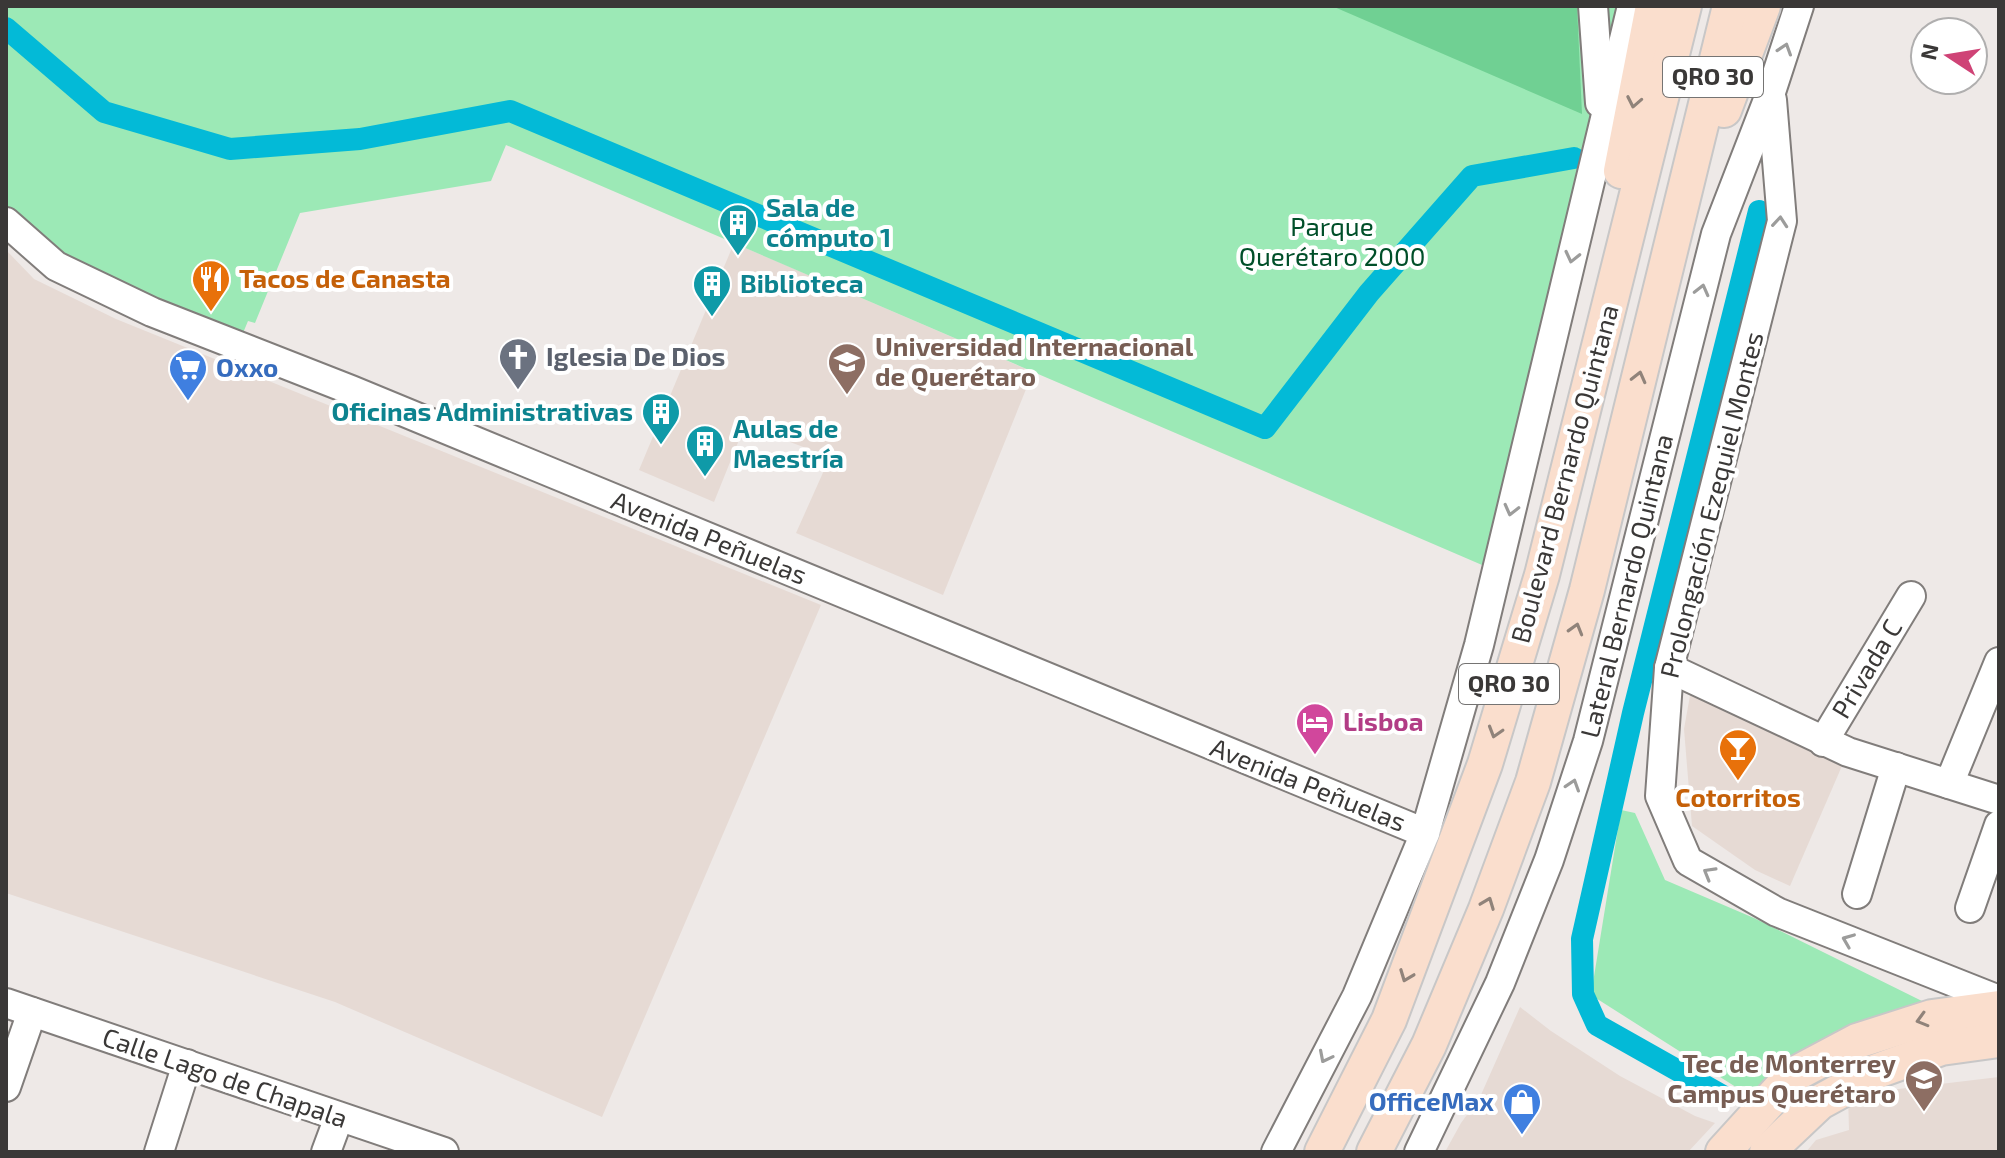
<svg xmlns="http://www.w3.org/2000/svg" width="2005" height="1158" font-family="'Exo 2',sans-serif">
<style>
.built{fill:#e6dad4}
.green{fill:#9ce9b6}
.forest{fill:#70d093}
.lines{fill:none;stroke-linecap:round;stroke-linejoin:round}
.canal{stroke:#03bad7;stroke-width:22}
.minor-casing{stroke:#817d7b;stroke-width:32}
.major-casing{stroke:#c8c7c7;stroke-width:38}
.minor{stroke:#fff;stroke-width:28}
.major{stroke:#fadecd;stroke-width:34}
.oneway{stroke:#9c9c9b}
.oneway2{stroke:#90837a}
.labels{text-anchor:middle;stroke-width:8;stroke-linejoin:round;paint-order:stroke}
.shield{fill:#fff;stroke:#757473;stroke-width:2}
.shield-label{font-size:24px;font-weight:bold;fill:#3a3837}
.culture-label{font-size:26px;font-weight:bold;fill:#0d838f;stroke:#fff;text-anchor:start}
.park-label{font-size:26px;fill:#004f29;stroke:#fff}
.food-label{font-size:26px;font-weight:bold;fill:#c56008;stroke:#fff;text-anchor:start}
.education-label{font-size:26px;font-weight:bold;fill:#785e54;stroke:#fff;text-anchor:start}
.worship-label{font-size:26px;font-weight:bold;fill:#5b616d;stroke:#fff;text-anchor:start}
.shop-label{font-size:26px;font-weight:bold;fill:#366cbe;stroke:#fff;text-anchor:start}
.street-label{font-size:26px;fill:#3a3837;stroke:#fff}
.hotel-label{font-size:26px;font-weight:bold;fill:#b23c85;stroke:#fff;text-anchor:start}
</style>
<rect width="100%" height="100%" fill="#eee9e7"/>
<g class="built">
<polygon points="734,243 1033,372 943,595 796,533 830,457 745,425 714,502 639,470"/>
<polygon points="6,250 34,279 116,319 821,605 602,1117 335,1002 6,893"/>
<polygon points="1693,679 1848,752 1790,886 1755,870 1692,826 1684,729"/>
<polygon points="1520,1007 1551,1031 1620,1076 1695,1116 1715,1123 1688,1152 1445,1152 1461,1123 1480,1097"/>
<polygon points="1999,1077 1999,1152 1806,1152 1816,1140 1849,1130 1848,1095"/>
</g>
<g class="green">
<polygon points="6,6 1617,6 1599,77 1496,571 506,145 491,181 300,213 255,323 248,321 238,345 150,317 6,219"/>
<polygon points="1621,810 1635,813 1665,880 1754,918 1926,1003 1750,1096 1591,995"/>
</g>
<polygon class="forest" points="1332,6 1577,6 1582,114"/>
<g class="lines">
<g class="canal">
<polyline points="6,28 104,112 230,149 360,139 510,111 1265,428 1369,293 1472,176 1574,158"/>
<polyline points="1723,1096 1597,1025 1583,994 1582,939 1633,713 1759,211"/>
</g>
<g class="minor-casing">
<g id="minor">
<polyline points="1593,6 1600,103"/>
<polyline points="1772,100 1782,221 1669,668 1660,796 1688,861 1777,912 1999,1000"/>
<polyline points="6,222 56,266 152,312 351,390 1425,833"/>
<polyline points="1669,668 1848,752 1999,800"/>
<polyline points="1823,742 1911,596"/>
<polyline points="1949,784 1999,662"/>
<polyline points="1857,894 1896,767"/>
<polyline points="1970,908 1999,825"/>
<polyline points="6,1003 444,1152"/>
<polyline points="6,1087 32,1012"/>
<polyline points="159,1152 187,1064"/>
<polyline points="326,1152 339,1117"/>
<polyline points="1276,1152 1357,996 1425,833 1479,645 1632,6"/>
<polyline points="1419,1152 1500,983 1549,860 1588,741 1716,234 1771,92 1799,6"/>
</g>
</g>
<g class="major-casing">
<g id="major">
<polyline points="1724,110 1763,6"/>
<polyline points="1621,171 1653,6"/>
<polyline points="1322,1152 1389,1020 1485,764 1542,575 1684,6"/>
<polyline points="1374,1152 1429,1045 1486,909 1533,782 1587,590 1730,6"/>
<polyline points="1723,1152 1793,1075 1857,1041 1932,1017 1999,1008"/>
<polyline points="1767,1152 1820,1102 1877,1071 1941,1048 1999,1040"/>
</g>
</g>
<use href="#minor" class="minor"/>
<use href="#major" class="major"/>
</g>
<defs><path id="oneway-chevron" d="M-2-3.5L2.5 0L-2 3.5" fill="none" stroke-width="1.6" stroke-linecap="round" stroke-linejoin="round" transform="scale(2)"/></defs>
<g class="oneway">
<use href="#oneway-chevron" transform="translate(1785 49) rotate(-72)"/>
<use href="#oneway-chevron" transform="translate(1780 222) rotate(-85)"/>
<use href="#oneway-chevron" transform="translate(1572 257) rotate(103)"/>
<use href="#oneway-chevron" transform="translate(1702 290) rotate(-76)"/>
<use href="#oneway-chevron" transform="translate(1511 510) rotate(104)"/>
<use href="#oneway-chevron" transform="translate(1573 785) rotate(-72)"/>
<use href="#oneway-chevron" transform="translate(1709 873) rotate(-150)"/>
<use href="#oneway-chevron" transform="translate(1848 940) rotate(-158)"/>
<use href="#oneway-chevron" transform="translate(1325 1057) rotate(117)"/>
</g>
<g class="oneway2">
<use href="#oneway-chevron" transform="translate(1634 102) rotate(101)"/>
<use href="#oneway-chevron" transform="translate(1639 377) rotate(-76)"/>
<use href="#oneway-chevron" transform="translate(1576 629) rotate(-74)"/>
<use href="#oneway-chevron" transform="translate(1495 732) rotate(107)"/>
<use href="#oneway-chevron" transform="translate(1488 903) rotate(-69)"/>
<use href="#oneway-chevron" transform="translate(1406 976) rotate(111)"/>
<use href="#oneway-chevron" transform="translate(1922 1020) rotate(164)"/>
</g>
<defs>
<g id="building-pin" transform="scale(2)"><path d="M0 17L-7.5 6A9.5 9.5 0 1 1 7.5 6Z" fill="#0f9aa8" stroke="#fff"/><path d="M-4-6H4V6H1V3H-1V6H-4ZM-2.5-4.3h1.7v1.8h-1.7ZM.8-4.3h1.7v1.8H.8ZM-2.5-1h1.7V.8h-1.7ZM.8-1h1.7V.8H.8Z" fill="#fff"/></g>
<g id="restaurant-pin" transform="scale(2)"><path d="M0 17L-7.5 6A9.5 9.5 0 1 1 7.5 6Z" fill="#e8710a" stroke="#fff"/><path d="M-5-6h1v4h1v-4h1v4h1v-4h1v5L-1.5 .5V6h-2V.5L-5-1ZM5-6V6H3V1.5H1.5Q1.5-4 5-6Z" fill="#fff"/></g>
<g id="church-pin" transform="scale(2)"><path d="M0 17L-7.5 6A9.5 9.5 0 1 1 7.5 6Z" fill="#6b7280" stroke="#fff"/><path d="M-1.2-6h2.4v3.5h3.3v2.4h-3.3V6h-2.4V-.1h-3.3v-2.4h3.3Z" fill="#fff"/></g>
<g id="university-pin" transform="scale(2)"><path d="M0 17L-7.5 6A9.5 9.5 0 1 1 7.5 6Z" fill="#8d6e63" stroke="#fff"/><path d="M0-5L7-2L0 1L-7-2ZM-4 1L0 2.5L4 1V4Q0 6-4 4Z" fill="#fff"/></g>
<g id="supermarket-pin" transform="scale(2)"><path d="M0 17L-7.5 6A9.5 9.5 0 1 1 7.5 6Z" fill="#3f7fe0" stroke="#fff"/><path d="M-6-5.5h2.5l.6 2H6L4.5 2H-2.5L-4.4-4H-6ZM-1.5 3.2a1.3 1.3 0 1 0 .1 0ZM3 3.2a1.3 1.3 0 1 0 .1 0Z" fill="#fff"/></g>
<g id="hotel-pin" transform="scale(2)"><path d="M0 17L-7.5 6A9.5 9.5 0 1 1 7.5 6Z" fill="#d1479c" stroke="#fff"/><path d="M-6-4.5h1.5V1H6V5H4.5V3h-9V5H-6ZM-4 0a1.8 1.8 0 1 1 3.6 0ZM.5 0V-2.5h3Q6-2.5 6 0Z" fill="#fff"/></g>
<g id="bar-pin" transform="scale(2)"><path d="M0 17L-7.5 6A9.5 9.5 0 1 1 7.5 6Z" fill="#e8710a" stroke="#fff"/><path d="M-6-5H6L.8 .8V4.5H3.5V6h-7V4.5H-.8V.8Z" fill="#fff"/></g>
<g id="shop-pin" transform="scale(2)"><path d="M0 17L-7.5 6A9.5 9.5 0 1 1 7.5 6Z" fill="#3f7fe0" stroke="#fff"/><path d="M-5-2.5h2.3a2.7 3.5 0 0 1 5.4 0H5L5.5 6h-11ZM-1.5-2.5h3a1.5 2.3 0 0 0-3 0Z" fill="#fff"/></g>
</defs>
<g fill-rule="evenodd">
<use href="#building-pin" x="738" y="223"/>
<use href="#restaurant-pin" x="211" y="279"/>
<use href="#building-pin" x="712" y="284"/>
<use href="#church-pin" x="518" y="357"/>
<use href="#university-pin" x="847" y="362"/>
<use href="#supermarket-pin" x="188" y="368"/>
<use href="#building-pin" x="661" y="412"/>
<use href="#building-pin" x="705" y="444"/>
<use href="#hotel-pin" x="1315" y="722"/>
<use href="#bar-pin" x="1738" y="748"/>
<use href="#university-pin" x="1924" y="1079"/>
<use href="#shop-pin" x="1522" y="1102"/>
</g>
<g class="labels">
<g class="shield">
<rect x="1663" y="57" width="100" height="40" rx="6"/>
<rect x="1459" y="664" width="100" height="40" rx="6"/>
</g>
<g class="shield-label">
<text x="1713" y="85">QRO 30</text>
<text x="1509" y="692">QRO 30</text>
</g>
<g class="culture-label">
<text x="766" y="217">Sala de<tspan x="766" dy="30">cómputo 1</tspan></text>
<text x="740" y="293">Biblioteca</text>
<text x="633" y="421" text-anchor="end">Oficinas Administrativas</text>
<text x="733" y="438">Aulas de<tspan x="733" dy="30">Maestría</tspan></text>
</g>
<g class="park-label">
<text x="1332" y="236">Parque<tspan x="1332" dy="30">Querétaro 2000</tspan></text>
</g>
<g class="food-label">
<text x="239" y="288">Tacos de Canasta</text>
<text x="1738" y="807" text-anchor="middle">Cotorritos</text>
</g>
<g class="education-label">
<text x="875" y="356">Universidad Internacional<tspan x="875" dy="30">de Querétaro</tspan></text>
<text x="1896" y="1073" text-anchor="end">Tec de Monterrey<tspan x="1896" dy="30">Campus Querétaro</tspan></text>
</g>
<g class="worship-label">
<text x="546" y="366">Iglesia De Dios</text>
</g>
<g class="shop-label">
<text x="216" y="377">Oxxo</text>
<text x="1494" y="1111" text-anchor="end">OfficeMax</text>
</g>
<g class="street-label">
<text transform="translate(1565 474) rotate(-75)" y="9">Boulevard Bernardo Quintana</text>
<text transform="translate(1712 505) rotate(-76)" y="9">Prolongación Ezequiel Montes</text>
<text transform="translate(709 538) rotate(22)" y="9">Avenida Peñuelas</text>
<text transform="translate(1627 586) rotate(-76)" y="9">Lateral Bernardo Quintana</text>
<text transform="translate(1867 669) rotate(-59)" y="9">Privada C</text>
<text transform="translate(1308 785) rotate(22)" y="9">Avenida Peñuelas</text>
<text transform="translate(225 1078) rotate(19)" y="9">Calle Lago de Chapala</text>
</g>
<g class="hotel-label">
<text x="1343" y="731">Lisboa</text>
</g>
</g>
<rect width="2005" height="1158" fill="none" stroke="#3a3837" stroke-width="16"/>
<g transform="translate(1949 56) rotate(282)"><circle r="38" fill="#ffffff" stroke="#b0afaf" stroke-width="2"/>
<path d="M0-6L14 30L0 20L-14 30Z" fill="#cf4376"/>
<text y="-12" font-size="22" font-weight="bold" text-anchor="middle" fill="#3a3837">N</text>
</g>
</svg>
